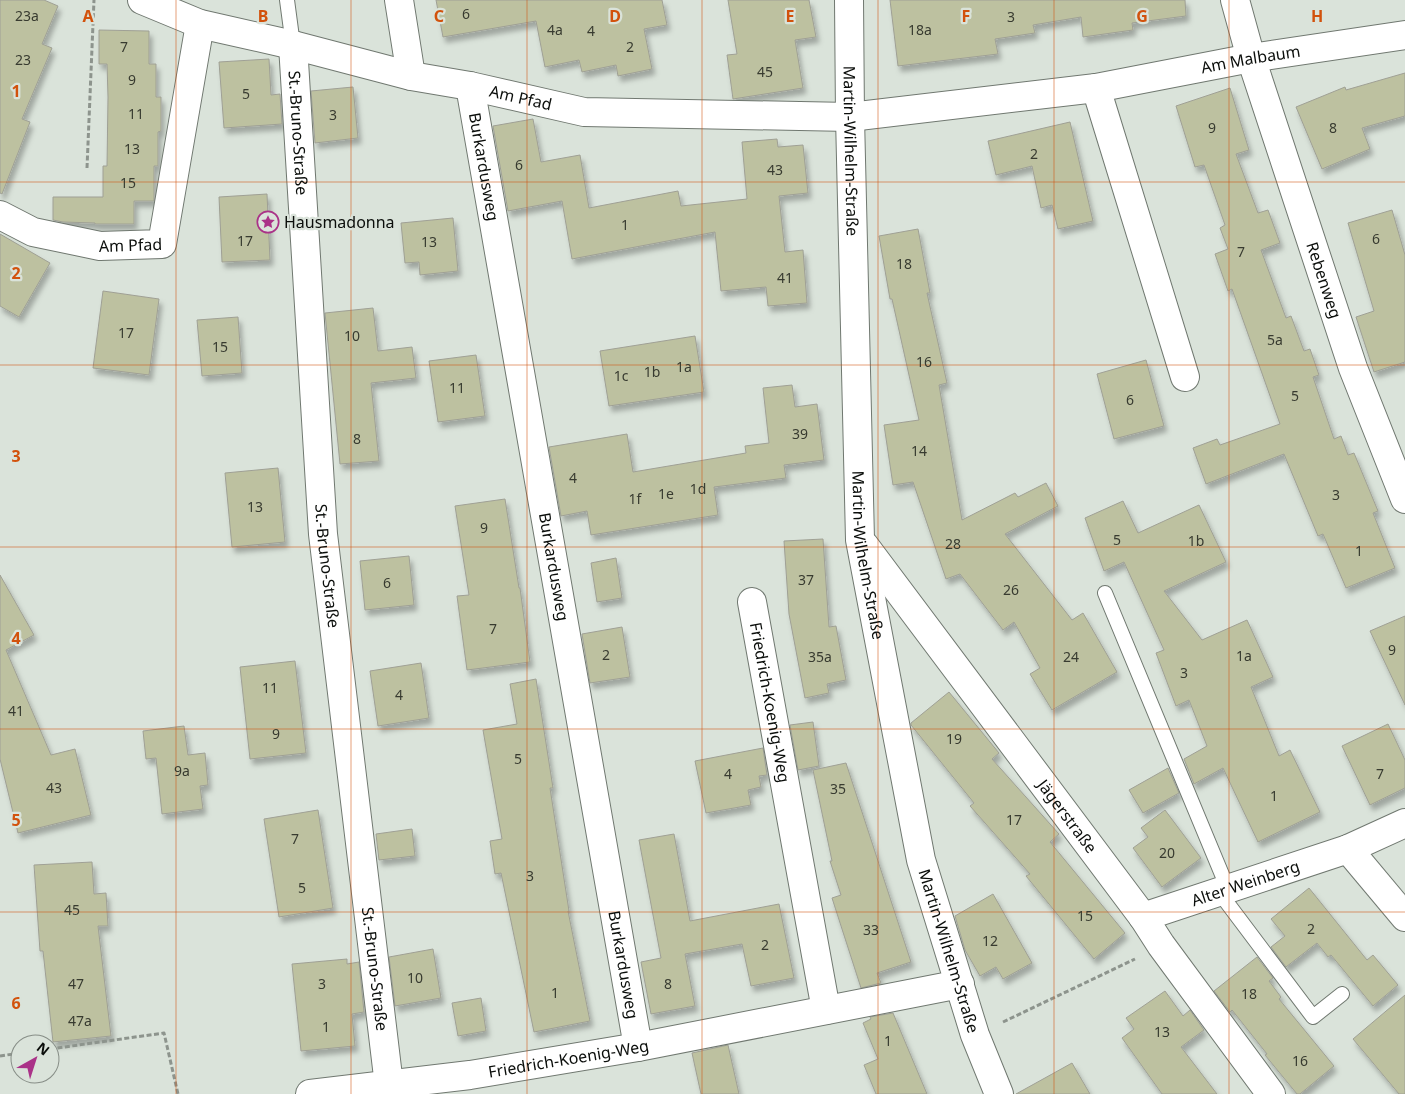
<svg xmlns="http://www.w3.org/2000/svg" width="1405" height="1094" font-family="'Noto Sans',sans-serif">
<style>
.building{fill:#bdc1a0;stroke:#9fa095;filter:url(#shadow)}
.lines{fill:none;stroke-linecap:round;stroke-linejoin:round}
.service-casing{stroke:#707870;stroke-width:16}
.minor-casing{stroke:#707870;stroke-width:30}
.path{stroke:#8d948d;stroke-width:3;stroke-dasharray:5 2.5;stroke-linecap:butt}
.service{stroke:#fff;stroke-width:14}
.minor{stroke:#fff;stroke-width:28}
.grid{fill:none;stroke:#d2520c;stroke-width:1;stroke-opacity:0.55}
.labels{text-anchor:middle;stroke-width:4.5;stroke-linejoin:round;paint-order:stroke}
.number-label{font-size:14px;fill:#383b30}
.street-label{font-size:16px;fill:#0b0e0b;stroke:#dae3da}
.poi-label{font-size:16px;fill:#0b0e0b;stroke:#dae3da;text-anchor:start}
.grid-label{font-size:16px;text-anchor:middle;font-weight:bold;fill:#d2520c;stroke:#dae3da;stroke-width:4.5;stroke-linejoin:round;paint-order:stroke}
</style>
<defs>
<filter id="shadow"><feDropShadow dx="3" dy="5.5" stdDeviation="2.5" flood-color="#0004"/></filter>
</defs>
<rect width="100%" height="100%" fill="#dae3da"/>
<g class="building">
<polygon points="0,0 44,0 58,6 42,44 52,48 22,119 30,122 2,194 0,193"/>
<polygon points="436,0 662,0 667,25 644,29 652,69 618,76 616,65 582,72 579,60 545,67 536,21 443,37"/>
<polygon points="728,0 809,0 816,37 795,40 803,88 733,99 727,55 737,54"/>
<polygon points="890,0 1185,0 1186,16 1132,23 1133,30 1083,37 1081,17 1033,25 1035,33 995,39 998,54 898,66"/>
<polygon points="99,30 149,31 149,64 156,64 156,97 161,97 161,131 158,132 158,166 154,166 154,201 134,201 134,224 95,224 95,223 63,222 53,220 53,197 103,197 103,166 107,166 108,97 107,64 99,64"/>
<polygon points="269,59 271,95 280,94 282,124 224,128 219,62"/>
<polygon points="1405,73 1405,116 1362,128 1370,149 1322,169 1296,107 1345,87 1346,90"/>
<polygon points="353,87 358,138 315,143 311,91"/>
<polygon points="1230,88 1249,150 1236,154 1258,213 1268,210 1280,243 1261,250 1286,318 1291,316 1304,351 1310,349 1319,375 1313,377 1334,439 1341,436 1348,455 1354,453 1378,511 1373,513 1395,568 1346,588 1323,534 1318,536 1284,454 1206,484 1193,448 1217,439 1220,445 1280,424 1232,289 1228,291 1215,254 1228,249 1220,228 1225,225 1204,165 1195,167 1176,106"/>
<polygon points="533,119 541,162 580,155 589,208 678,191 681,206 747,199 742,142 777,139 778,147 803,145 808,193 779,196 785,252 803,250 807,303 768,306 766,287 721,291 715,232 572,259 562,201 508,211 493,126"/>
<polygon points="1070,122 1093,221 1058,229 1052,205 1041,208 1032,166 996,175 988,141"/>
<polygon points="267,194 270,260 222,262 219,197"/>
<polygon points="1392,210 1405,255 1405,362 1374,372 1356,317 1374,311 1348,223"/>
<polygon points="453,218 458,271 420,275 419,262 405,263 401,223"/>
<polygon points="918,229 930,293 927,293 947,383 939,385 962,520 1015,493 1018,497 1046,483 1058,506 1005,534 1072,620 1083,613 1117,672 1052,710 1030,674 1040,668 1014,622 1003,630 960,574 946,579 913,482 893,485 884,425 919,420 892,299 890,299 879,236"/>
<polygon points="0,234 50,263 19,317 0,306"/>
<polygon points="103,291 159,299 149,375 93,368"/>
<polygon points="373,308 378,351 412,347 416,378 371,383 379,461 340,464 325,313"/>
<polygon points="238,317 242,373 202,376 197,320"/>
<polygon points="695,336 704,392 609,406 600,351"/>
<polygon points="476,355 485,416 438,422 429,361"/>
<polygon points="1146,360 1164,426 1114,439 1097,374"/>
<polygon points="792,385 795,407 817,404 824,460 784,465 786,478 714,487 718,515 591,535 587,511 561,516 549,447 627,434 633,472 746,453 745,446 769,443 763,388"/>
<polygon points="278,468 285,542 232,547 225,473"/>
<polygon points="505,499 519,588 520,588 530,662 467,670 457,596 469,595 455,506"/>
<polygon points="1123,501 1138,533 1199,505 1226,562 1164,591 1202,640 1247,620 1273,677 1251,687 1279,756 1290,750 1320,812 1258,842 1223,768 1194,784 1184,759 1207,746 1189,700 1176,706 1156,653 1164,650 1124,562 1104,571 1085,518"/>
<polygon points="823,539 829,627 836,626 846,680 827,684 829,693 805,698 789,614 784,541"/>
<polygon points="409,556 414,605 365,610 360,561"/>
<polygon points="616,558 622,598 597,602 591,563"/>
<polygon points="0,575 34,635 6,650 51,755 75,749 91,815 18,833 0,759"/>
<polygon points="1405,616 1405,705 1370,631"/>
<polygon points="622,627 630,677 590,683 582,634"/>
<polygon points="295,661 306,753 250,759 240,667"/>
<polygon points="421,663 429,718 378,726 370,671"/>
<polygon points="536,679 553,788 550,788 569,911 568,911 590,1021 534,1032 501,873 495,874 490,841 502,839 483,730 517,724 510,684"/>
<polygon points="949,692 999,753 992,759 1059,834 1050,842 1125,933 1094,959 1026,876 1030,874 970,806 974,803 911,725 911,723"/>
<polygon points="813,722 819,766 798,770 790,725"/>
<polygon points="1388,724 1405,760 1405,788 1370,805 1342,746"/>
<polygon points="184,726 188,755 205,753 208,785 200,786 203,809 162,814 156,758 146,759 143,731"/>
<polygon points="763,748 767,775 759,776 761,787 748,790 751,805 706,813 695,761"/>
<polygon points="846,763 911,962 877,973 881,983 861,988 832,898 841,895 830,861 832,861 813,770"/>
<polygon points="1168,768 1179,793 1143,813 1129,790"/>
<polygon points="318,810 333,908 279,917 264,819"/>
<polygon points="1165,810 1201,858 1162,887 1133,848 1148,837 1141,828"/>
<polygon points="412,829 415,856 379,860 376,834"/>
<polygon points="674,834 690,921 779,904 794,978 751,986 742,944 685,954 695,1006 651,1014 641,962 661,958 639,840"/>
<polygon points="92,862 94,894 106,893 108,926 98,926 111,1036 53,1042 43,951 40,951 34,865"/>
<polygon points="1309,888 1367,960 1373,955 1398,985 1373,1006 1331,955 1328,957 1317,943 1286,967 1271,947 1285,936 1271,919"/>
<polygon points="993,894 1032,963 1003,979 996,967 980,976 965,950 955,916"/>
<polygon points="433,949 441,998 395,1006 389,957"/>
<polygon points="1257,957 1273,978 1269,981 1281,997 1279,999 1334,1066 1300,1094 1297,1094 1265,1055 1267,1054 1232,1010 1230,1012 1214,991"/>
<polygon points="347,959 347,964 359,962 364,1012 352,1014 355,1046 301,1051 292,964"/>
<polygon points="1165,991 1183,1016 1190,1010 1204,1030 1181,1047 1217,1094 1162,1094 1122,1038 1134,1029 1126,1018"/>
<polygon points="1405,995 1405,1094 1399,1094 1353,1039"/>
<polygon points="481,998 486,1031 458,1036 452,1003"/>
<polygon points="893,1013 927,1094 876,1094 864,1065 878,1059 863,1023 871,1019 870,1017"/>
<polygon points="728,1045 739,1094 701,1094 692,1053"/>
<polygon points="1072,1063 1090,1094 1016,1094"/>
</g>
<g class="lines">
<g class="service-casing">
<g id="service">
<polyline points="287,0 293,45"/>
<polyline points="1105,593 1228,889"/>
<polyline points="1219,892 1313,1017 1342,994"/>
</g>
</g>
<g class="minor-casing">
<g id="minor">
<path id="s1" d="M142,0l58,24 93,21 118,31 59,10 114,26 266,5 246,-29 155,-30 154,-23"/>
<polyline points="399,0 411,76"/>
<path id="s2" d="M849,0l1,117 10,423 61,320 54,175 24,59"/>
<path id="s3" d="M1235,0l16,58 102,310 52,131"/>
<path id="s4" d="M293,45l30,489 66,551"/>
<path id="s5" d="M470,86l168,961"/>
<polyline points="1096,88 1185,377"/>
<path id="s6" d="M0,215l33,17 67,14 62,-2 38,-220"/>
<path id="s7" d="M864,545l279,372 18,28 110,149"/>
<path id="s8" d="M752,602l74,408"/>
<polyline points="1348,849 1405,917"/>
<path id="s9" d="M1143,917l205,-68 57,-26"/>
<path id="s10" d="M310,1094l160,-19 168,-28 322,-63"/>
</g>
</g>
<g class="path">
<polyline points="87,168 94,0"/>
<polyline points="1003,1022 1135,959"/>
<polyline points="50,1049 164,1033 178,1094"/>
<polyline points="0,1056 20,1053"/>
</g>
<use href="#service" class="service"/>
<use href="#minor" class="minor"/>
</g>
<path class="grid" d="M176,0v1094M351,0v1094M527,0v1094M702,0v1094M878,0v1094M1054,0v1094M1229,0v1094M0,182h1405M0,365h1405M0,547h1405M0,729h1405M0,912h1405"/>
<defs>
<g id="sight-ring" transform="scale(1.125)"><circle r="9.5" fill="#dae3da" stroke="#aa3288" stroke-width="1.5"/><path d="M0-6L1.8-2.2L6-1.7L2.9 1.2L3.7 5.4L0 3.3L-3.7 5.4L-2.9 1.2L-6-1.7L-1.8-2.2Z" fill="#aa3288"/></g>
</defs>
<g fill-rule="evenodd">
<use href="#sight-ring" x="268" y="222"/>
</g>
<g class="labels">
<g class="number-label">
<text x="466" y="19">6</text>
<text x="27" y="21">23a</text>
<text x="1011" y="22">3</text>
<text x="555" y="35">4a</text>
<text x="920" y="35">18a</text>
<text x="591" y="36">4</text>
<text x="124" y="52">7</text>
<text x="630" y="52">2</text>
<text x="23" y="65">23</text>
<text x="765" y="77">45</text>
<text x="132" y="85">9</text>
<text x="246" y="99">5</text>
<text x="136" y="119">11</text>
<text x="333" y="120">3</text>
<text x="1212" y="133">9</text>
<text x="1333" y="133">8</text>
<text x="132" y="154">13</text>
<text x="1034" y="159">2</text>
<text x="519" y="170">6</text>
<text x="775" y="175">43</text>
<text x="128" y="188">15</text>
<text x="625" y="230">1</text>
<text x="1376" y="244">6</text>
<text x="245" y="246">17</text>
<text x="429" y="247">13</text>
<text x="1241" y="257">7</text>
<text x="904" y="269">18</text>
<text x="785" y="283">41</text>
<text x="126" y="338">17</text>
<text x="352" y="341">10</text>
<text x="1275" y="345">5a</text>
<text x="220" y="352">15</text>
<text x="924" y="367">16</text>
<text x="684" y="372">1a</text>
<text x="652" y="377">1b</text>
<text x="621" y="381">1c</text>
<text x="457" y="393">11</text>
<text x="1295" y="401">5</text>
<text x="1130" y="405">6</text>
<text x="800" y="439">39</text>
<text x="357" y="444">8</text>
<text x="919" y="456">14</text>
<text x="573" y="483">4</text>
<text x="698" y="494">1d</text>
<text x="666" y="499">1e</text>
<text x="1336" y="500">3</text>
<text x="635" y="504">1f</text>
<text x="255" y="512">13</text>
<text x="484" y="533">9</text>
<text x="1117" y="545">5</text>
<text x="1196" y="546">1b</text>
<text x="953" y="549">28</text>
<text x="1359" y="556">1</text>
<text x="806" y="585">37</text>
<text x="387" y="588">6</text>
<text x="1011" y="595">26</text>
<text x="493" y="634">7</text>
<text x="1392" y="655">9</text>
<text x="606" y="660">2</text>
<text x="1244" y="661">1a</text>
<text x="820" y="662">35a</text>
<text x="1071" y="662">24</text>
<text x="1184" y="678">3</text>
<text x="270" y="693">11</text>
<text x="399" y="700">4</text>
<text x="16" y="716">41</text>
<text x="276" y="739">9</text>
<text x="954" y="744">19</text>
<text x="518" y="764">5</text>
<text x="182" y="776">9a</text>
<text x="728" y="779">4</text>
<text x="1380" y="779">7</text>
<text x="54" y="793">43</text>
<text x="838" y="794">35</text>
<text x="1274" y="801">1</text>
<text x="1014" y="825">17</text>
<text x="295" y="844">7</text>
<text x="1167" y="858">20</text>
<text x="530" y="881">3</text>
<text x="302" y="893">5</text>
<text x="72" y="915">45</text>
<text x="1085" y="921">15</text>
<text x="1311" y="934">2</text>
<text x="871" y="935">33</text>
<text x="990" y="946">12</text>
<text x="765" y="950">2</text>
<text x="415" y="983">10</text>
<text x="76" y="989">47</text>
<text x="322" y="989">3</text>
<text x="668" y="989">8</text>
<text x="555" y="998">1</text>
<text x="1249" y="999">18</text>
<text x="80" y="1026">47a</text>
<text x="326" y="1032">1</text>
<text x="1162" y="1037">13</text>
<text x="888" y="1046">1</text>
<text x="1300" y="1066">16</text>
</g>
<g class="street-label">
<text dy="6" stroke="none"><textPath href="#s1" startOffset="1128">Am Malbaum</textPath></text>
<text dy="6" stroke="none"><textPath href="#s1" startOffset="392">Am Pfad</textPath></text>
<text dy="6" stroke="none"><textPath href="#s4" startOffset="88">St.-Bruno-Straße</textPath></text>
<text dy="6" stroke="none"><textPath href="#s2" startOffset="151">Martin-Wilhelm-Straße</textPath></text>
<text dy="6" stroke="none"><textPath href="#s5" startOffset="82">Burkardusweg</textPath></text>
<text dy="6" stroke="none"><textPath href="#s6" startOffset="136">Am Pfad</textPath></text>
<text dy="6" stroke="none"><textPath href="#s3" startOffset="294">Rebenweg</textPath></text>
<text dy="6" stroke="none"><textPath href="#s2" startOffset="556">Martin-Wilhelm-Straße</textPath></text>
<text dy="6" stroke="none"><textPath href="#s4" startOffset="522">St.-Bruno-Straße</textPath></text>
<text dy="6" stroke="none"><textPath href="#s5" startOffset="488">Burkardusweg</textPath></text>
<text dy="6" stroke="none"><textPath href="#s8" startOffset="102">Friedrich-Koenig-Weg</textPath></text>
<text dy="6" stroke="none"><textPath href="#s7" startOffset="339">Jägerstraße</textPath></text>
<text dy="6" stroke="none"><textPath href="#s9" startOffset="108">Alter Weinberg</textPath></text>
<text dy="6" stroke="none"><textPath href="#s2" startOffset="961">Martin-Wilhelm-Straße</textPath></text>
<text dy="6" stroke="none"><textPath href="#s5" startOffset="892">Burkardusweg</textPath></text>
<text dy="6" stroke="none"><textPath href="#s4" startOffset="928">St.-Bruno-Straße</textPath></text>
<text dy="6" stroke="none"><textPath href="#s10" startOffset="261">Friedrich-Koenig-Weg</textPath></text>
</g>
<g class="poi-label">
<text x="284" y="228">Hausmadonna</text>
</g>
</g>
<g class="grid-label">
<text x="88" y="22">A</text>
<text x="263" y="22">B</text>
<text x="439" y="22">C</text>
<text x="615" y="22">D</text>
<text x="790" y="22">E</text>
<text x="966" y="22">F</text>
<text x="1142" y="22">G</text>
<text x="1317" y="22">H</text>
<text x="16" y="97">1</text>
<text x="16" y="279">2</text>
<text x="16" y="462">3</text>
<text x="16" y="644">4</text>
<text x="16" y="826">5</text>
<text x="16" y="1009">6</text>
</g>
<g transform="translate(35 1059) rotate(39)"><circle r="24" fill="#dae3da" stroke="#878e87"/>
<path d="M0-4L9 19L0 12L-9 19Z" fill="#aa3288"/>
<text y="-8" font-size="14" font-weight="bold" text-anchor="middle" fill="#0b0e0b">N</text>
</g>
</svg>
